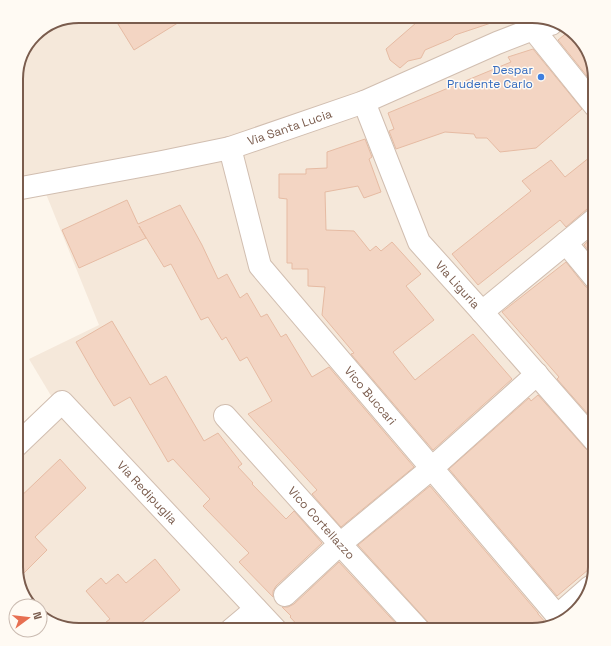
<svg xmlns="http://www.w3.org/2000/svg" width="611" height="646" font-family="'Space Grotesk',sans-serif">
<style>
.residential{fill:#f5e8da}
.building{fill:#f3d5c3;stroke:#e6bba3}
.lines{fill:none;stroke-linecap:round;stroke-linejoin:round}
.minor-casing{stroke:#d1beb0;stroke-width:24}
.minor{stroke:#fff;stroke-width:22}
.shop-dot{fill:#3f7fe0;stroke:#fffaf3;stroke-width:1.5}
.labels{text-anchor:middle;stroke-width:3;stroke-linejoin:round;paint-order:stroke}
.shop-label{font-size:12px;fill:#366cbe;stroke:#fffaf3;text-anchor:end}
.street-label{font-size:12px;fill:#7a5c4d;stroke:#fffaf3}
.rim{fill:none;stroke:#7a5c4d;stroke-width:2}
</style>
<rect width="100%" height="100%" fill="#fdf6ec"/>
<polygon class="residential" points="80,16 535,16 579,38 595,79 595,566 589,594 573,614 532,630 80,630 52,624 40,615 40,606 31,606 16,567 16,450 59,409 29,359 99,325 44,189 16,193 16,75 37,32"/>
<g class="building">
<polygon points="113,16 189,16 134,50"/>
<polygon points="424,16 499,16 500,20 455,35 451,39 425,50 421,58 408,61 400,68 390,60 386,49"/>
<polygon points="568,32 579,38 595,79 595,86 558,40"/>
<polygon points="533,49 582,109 536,148 500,152 487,138 476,138 474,134 445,132 396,149 389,131 394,129 388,113 511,62 508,57"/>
<polygon points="365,139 372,157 369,159 381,192 364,198 358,186 325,192 326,230 354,231 370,251 376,246 381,251 392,242 421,274 406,286 434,320 393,352 415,380 473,334 512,379 433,450 351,354 354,353 322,315 325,287 308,286 308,269 292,269 292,263 287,263 287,199 279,198 279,174 306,174 306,169 327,168 327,152"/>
<polygon points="595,153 595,207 593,207 587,209 566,227 560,220 478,285 452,254 531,191 522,181 551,160 565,177"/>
<polygon points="127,200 138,224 180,205 202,245 218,279 227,274 240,298 247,293 261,317 267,314 281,337 286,334 312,377 329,367 414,467 341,527 312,494 317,490 248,414 272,401 247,357 240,361 226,337 222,340 208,317 201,320 171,264 164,267 139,226 146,238 79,268 62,230"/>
<polygon points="595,235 595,258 584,245"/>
<polygon points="566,262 585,286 590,290 595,290 595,422 557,379 559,377 502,312"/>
<polygon points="112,321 150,385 166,376 204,441 218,433 242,464 238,467 253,483 252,484 286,519 294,511 322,543 276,586 273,591 273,597 239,562 249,553 203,506 210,499 173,459 168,462 130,397 114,406 96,377 76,342"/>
<polygon points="538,395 586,449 591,453 595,453 595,564 557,596 449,469 529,398 531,401"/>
<polygon points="60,459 86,488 35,537 47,550 20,577 16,567 16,501"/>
<polygon points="430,486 538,613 538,614 547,624 532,630 431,630 431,627 428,622 358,545"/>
<polygon points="155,559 180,590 133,630 96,630 110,619 86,591 101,578 106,584 118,574 126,583"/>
<polygon points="339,562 402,630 302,630 290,617 291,616 282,607 288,607 294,604"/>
</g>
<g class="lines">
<g class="minor-casing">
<g id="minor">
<polyline points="533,29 595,106"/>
<path id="s1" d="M364,102l55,140 63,70 113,129"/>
<path id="s2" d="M230,148l30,118 300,353"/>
<path id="s3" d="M16,189l146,-27 68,-14 134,-46 133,-59 36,-14 18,-5"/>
<polyline points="566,243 595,278"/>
<polyline points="482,312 595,219"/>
<path id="s4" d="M225,416l115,128 79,86"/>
<path id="s5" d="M16,446l46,-44 214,228"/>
<polyline points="285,595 340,544 432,468 537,374"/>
<polyline points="557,616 590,587"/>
<polyline points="231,630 256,609"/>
</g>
</g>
<use href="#minor" class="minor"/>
</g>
<circle class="shop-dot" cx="541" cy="77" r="4"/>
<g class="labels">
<g class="shop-label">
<text x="533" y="74">Despar<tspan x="533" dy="14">Prudente Carlo</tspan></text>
</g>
<g class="street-label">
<text dy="4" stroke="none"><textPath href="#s3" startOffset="281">Via Santa Lucia</textPath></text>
<text dy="4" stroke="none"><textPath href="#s1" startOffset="208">Via Liguria</textPath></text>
<text dy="4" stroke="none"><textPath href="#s2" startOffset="292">Vico Buccari</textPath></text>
<text dy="4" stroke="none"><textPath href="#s5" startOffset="188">Via Redipuglia</textPath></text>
<text dy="4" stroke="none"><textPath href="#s4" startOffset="144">Vico Cortellazzo</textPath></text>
</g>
</g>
<path d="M0 0H611V646H0ZM79 23H532A56 56 0 0 1 588 79V567A56 56 0 0 1 532 623H79A56 56 0 0 1 23 567V79A56 56 0 0 1 79 23Z" fill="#fffaf3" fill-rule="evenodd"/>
<path class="rim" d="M79 23H532A56 56 0 0 1 588 79V567A56 56 0 0 1 532 623H79A56 56 0 0 1 23 567V79A56 56 0 0 1 79 23Z"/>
<g transform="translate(28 618) rotate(75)"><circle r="19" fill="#fffaf3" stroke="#cabbb1"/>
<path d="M0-3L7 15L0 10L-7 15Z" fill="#e76f51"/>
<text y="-6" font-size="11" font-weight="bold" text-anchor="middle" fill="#7a5c4d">N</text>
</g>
</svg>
